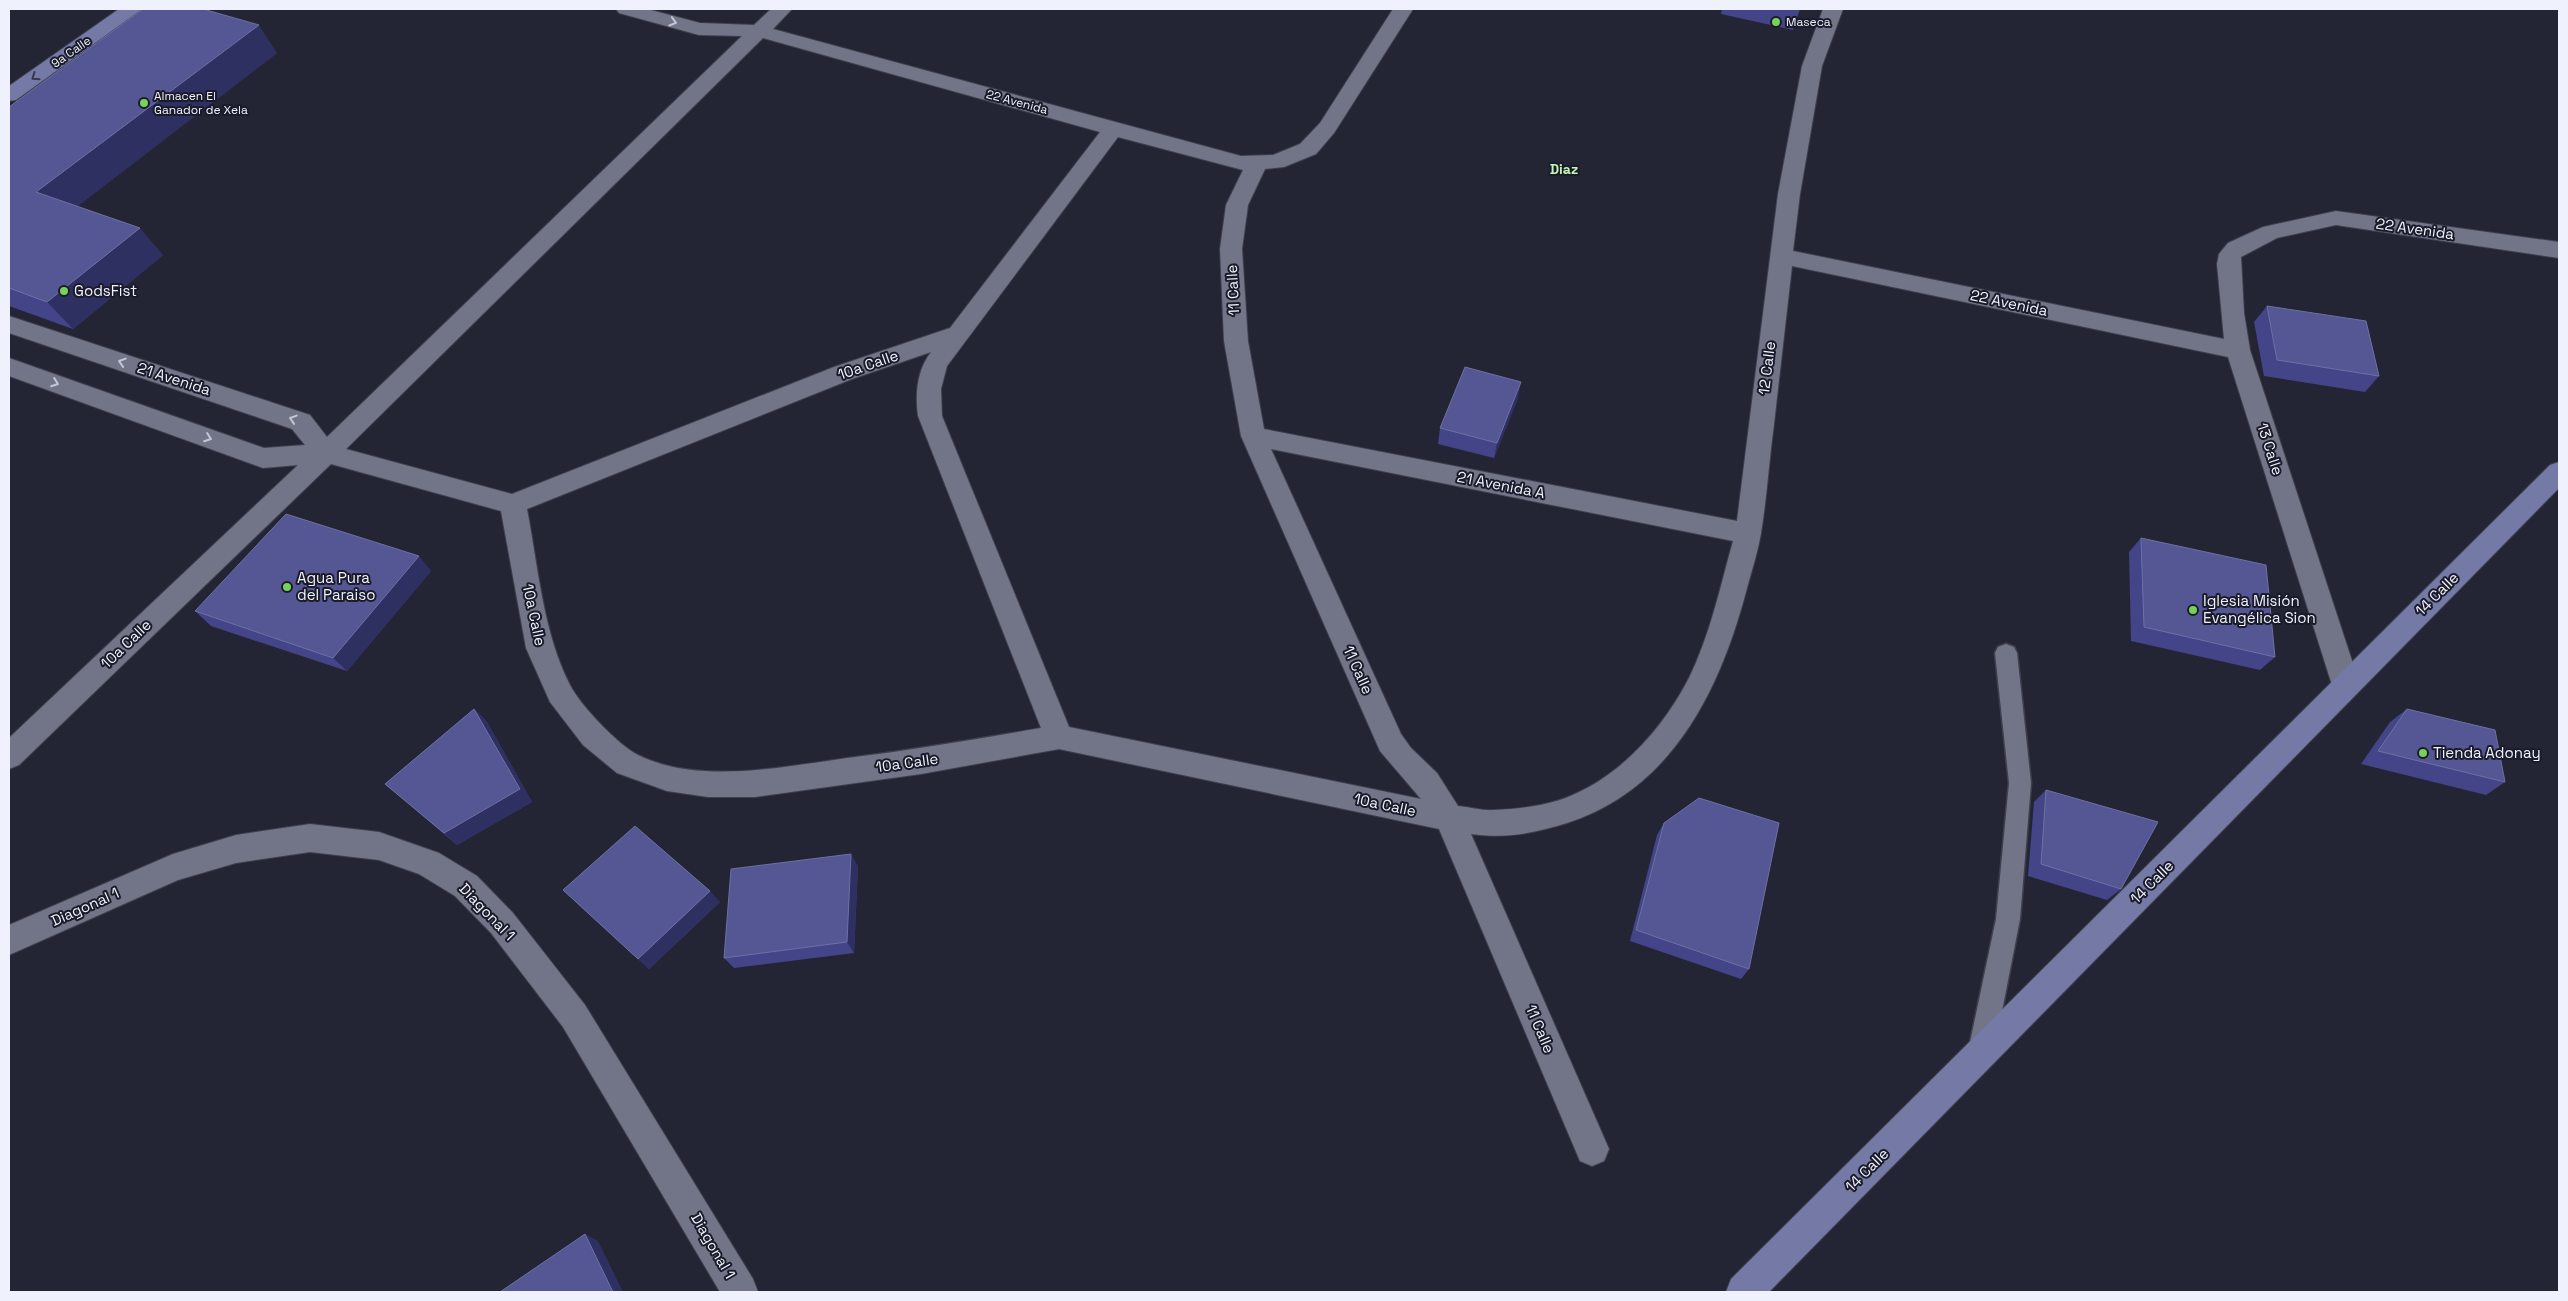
<svg xmlns="http://www.w3.org/2000/svg" width="2568" height="1301" font-family="'Space Grotesk',sans-serif">
<style>
.lines{fill:none;stroke-linecap:round;stroke-linejoin:round}
.lane-casing{stroke:#3e404d;stroke-width:3}
.street-casing{stroke:#3e404d;stroke-width:2}
.secondary-casing{stroke:#3e404d;stroke-width:2}
.lane{fill:#727588;fill-rule:evenodd}
.street{fill:#727588;fill-rule:evenodd}
.secondary{fill:#7579a6;fill-rule:evenodd}
.wall{fill:#434588}
.shaded-wall{fill:#2e3061}
.building{fill:#555794;stroke:#6e70a4}
.oneway{stroke:#c3c6d3}
.oneway2{stroke:#35374f}
.poi-dot{fill:#78d258;stroke:#1a1b2a;stroke-width:2}
.labels{text-anchor:middle;stroke-width:4;stroke-linejoin:round;paint-order:stroke}
.far-poi-label{font-size:12px;fill:#eff1fc;stroke:#1a1b2a;text-anchor:start}
.far-street-label{font-size:12px;fill:#eff1fc;stroke:#1a1b2a}
.far-neighbourhood-label{font-size:14px;font-weight:bold;fill:#c3f5b4;stroke:#1a1b2a}
.street-label{font-size:15px;fill:#eff1fc;stroke:#1a1b2a}
.poi-label{font-size:15px;fill:#eff1fc;stroke:#1a1b2a;text-anchor:start}
</style>
<rect width="100%" height="100%" fill="#232535"/>
<g class="lines">
<g class="lane-casing">
<polygon id="lane" points="2006,644 2014,647 2017,653 2031,783 2020,919 1994,1052 1990,1061 1981,1064 1972,1061 1968,1052 1996,919 2009,783 1995,653 1998,647"/>
</g>
<g class="street-casing">
<g id="street">
<path d="M616,9h31l53,14 54,2 17,-16h21l-19,20 468,127 32,-1 27,-11 20,-21 73,-114h20l-79,124 -18,21 -32,13 -19,2 -17,36 -6,44 6,92 16,88 473,92 41,-327 24,-128 21,-57h20l-21,57 -22,128 -7,57 431,88 -7,-75 2,-10 9,-11 35,-16 73,-16 223,31v16l-223,-33 -59,13 -36,19 3,56 6,37 110,335 -4,8 -10,4 -10,-4 -4,-8 -104,-328 -436,-91c-6,53 -12,105 -18,158 -5,36 -7,73 -13,109 -3,18 -9,37 -14,55 -26,100 -74,201 -180,235 -32,10 -63,16 -96,11l138,315 -5,12 -12,5 -12,-5 -141,-332 -380,-80 -138,25 -166,23h-47l-41,-6 -50,-18 -34,-28 -33,-43 -24,-54 -25,-137 -170,-47 -312,301 -10,4v-31l289,-273 -35,3 -254,-92v-18l255,90 41,-3 -13,-16 -283,-96v-17l301,99 17,22 415,-401 -43,-1 -80,-22zM763,38l337,94 -150,196 -116,39 -322,127 -166,-45zM1118,137l125,33 -17,35 -6,44 4,92 17,95 139,315 41,48 -352,-72 -127,-311 -1,-27 6,-23zM931,352c-14,18 -16,42 -13,64l123,312c-65,11 -129,22 -194,30 -65,9 -148,27 -209,-3 -20,-10 -58,-50 -68,-70 -27,-52 -32,-119 -43,-176l325,-130zM1271,449l462,92c-13,47 -23,94 -44,137 -24,47 -64,93 -112,115 -24,12 -56,16 -82,17 -12,1 -25,-3 -37,-4l-21,-33 -26,-25 -10,-14z"/>
<polygon points="310,824 379,832 439,853 477,876 513,913 585,1005 753,1279 758,1292 720,1292 563,1027 491,933 455,896 419,874 379,860 310,852 236,863 178,880 9,955 9,925 173,854 236,835"/>
</g>
</g>
<g class="secondary-casing">
<g id="secondary">
<polygon points="119,9 142,9 16,100 9,101 9,86"/>
<polygon points="2559,462 2559,488 1769,1292 1726,1292 1731,1279 2550,465"/>
</g>
</g>
<use href="#lane" class="lane"/>
<use href="#street" class="street"/>
<use href="#secondary" class="secondary"/>
</g>
<g class="wall">
<polygon points="1722,9 1800,9 1793,30 1721,14"/>
<polygon points="277,53 77,206 163,255 73,329 9,306 9,107"/>
<polygon points="2267,306 2379,376 2365,392 2264,376 2254,322"/>
<polygon points="1518,398 1494,458 1438,444 1440,428"/>
<polygon points="2141,538 2275,657 2260,670 2131,641 2129,552"/>
<polygon points="431,571 347,671 211,626 195,611"/>
<polygon points="474,709 487,722 532,802 457,845 385,784"/>
<polygon points="2407,709 2505,782 2486,795 2361,764 2390,722"/>
<polygon points="2046,790 2121,889 2107,900 2028,876 2034,802"/>
<polygon points="1664,823 1749,969 1741,979 1630,941 1657,835"/>
<polygon points="858,866 854,953 734,968 724,958"/>
<polygon points="563,890 720,902 649,969"/>
</g>
<g class="shaded-wall">
<polygon points="259,25 277,53 60,220 36,192"/>
<polygon points="140,228 163,255 73,329 47,302"/>
<polygon points="1521,382 1518,398 1494,458 1497,443"/>
<polygon points="419,556 431,571 347,671 333,658"/>
<polygon points="474,709 487,722 532,802 457,845 444,833"/>
<polygon points="851,854 858,866 854,953 847,942"/>
<polygon points="710,891 720,902 649,969 638,959"/>
<polygon points="585,1234 598,1241 623,1292 613,1292"/>
</g>
<g class="building">
<polygon points="143,9 203,9 259,25 36,192 140,228 47,302 9,288 9,107"/>
<polygon points="2267,306 2366,321 2379,376 2277,360"/>
<polygon points="1465,367 1521,382 1497,443 1440,428"/>
<polygon points="286,514 419,556 333,658 195,611"/>
<polygon points="2141,538 2266,565 2275,657 2144,627"/>
<polygon points="474,709 520,789 444,833 385,784"/>
<polygon points="2407,709 2495,730 2505,782 2378,751"/>
<polygon points="2046,790 2158,822 2121,889 2041,864"/>
<polygon points="1699,798 1779,823 1749,969 1636,930 1664,823"/>
<polygon points="635,826 710,891 638,959 563,890"/>
<polygon points="851,854 847,942 724,958 731,869"/>
<polygon points="585,1234 613,1292 500,1292"/>
</g>
<defs><path id="oneway-chevron" d="M-2-3.5L2.5 0L-2 3.5" fill="none" stroke-width="1.6" stroke-linecap="round" stroke-linejoin="round" transform="scale(1.25)"/></defs>
<g class="oneway">
<use href="#oneway-chevron" transform="translate(673 22) rotate(16)"/>
<use href="#oneway-chevron" transform="translate(122 362) rotate(-162)"/>
<use href="#oneway-chevron" transform="translate(55 383) rotate(20)"/>
<use href="#oneway-chevron" transform="translate(293 419) rotate(-162)"/>
<use href="#oneway-chevron" transform="translate(208 438) rotate(20)"/>
</g>
<use class="oneway2" href="#oneway-chevron" transform="translate(35 77) rotate(145)"/>
<g class="poi-dot">
<circle cx="1776" cy="22" r="5"/>
<circle cx="144" cy="103" r="5"/>
<circle cx="64" cy="291" r="5"/>
<circle cx="287" cy="587" r="5"/>
<circle cx="2193" cy="610" r="5"/>
<circle cx="2423" cy="753" r="5"/>
</g>
<g class="labels">
<g class="far-poi-label">
<text x="1786" y="26">Maseca</text>
<text x="154" y="100">Almacen El<tspan x="154" dy="14">Ganador de Xela</tspan></text>
</g>
<g class="far-street-label">
<text transform="translate(71 52) rotate(-35)" y="4">9a Calle</text>
<text transform="translate(1017 102) rotate(15)" y="4">22 Avenida</text>
</g>
<g class="far-neighbourhood-label">
<text x="1564" y="174">Diaz</text>
</g>
<g class="street-label">
<text transform="translate(2415 229) rotate(8)" y="5">22 Avenida</text>
<text transform="translate(1233 290) rotate(-93)" y="5">11 Calle</text>
<text transform="translate(2009 303) rotate(12)" y="5">22 Avenida</text>
<text transform="translate(868 365) rotate(-19)" y="5">10a Calle</text>
<text transform="translate(1767 368) rotate(-83)" y="5">12 Calle</text>
<text transform="translate(174 379) rotate(18)" y="5">21 Avenida</text>
<text transform="translate(2270 449) rotate(72)" y="5">13 Calle</text>
<text transform="translate(1501 485) rotate(11)" y="5">21 Avenida A</text>
<text transform="translate(2437 594) rotate(-45)" y="5">14 Calle</text>
<text transform="translate(534 615) rotate(78)" y="5">10a Calle</text>
<text transform="translate(126 644) rotate(-44)" y="5">10a Calle</text>
<text transform="translate(1358 670) rotate(66)" y="5">11 Calle</text>
<text transform="translate(907 763) rotate(-8)" y="5">10a Calle</text>
<text transform="translate(1385 805) rotate(12)" y="5">10a Calle</text>
<text transform="translate(2152 882) rotate(-45)" y="5">14 Calle</text>
<text transform="translate(85 907) rotate(-24)" y="5">Diagonal 1</text>
<text transform="translate(487 912) rotate(46)" y="5">Diagonal 1</text>
<text transform="translate(1540 1029) rotate(67)" y="5">11 Calle</text>
<text transform="translate(1867 1170) rotate(-45)" y="5">14 Calle</text>
<text transform="translate(713 1246) rotate(60)" y="5">Diagonal 1</text>
</g>
<g class="poi-label">
<text x="74" y="296">GodsFist</text>
<text x="297" y="583">Agua Pura<tspan x="297" dy="17">del Paraiso</tspan></text>
<text x="2203" y="606">Iglesia Misión<tspan x="2203" dy="17">Evangélica Sion</tspan></text>
<text x="2433" y="758">Tienda Adonay</text>
</g>
</g>
<rect width="2568" height="1301" fill="none" stroke="#eff1fc" stroke-width="20"/>
</svg>
